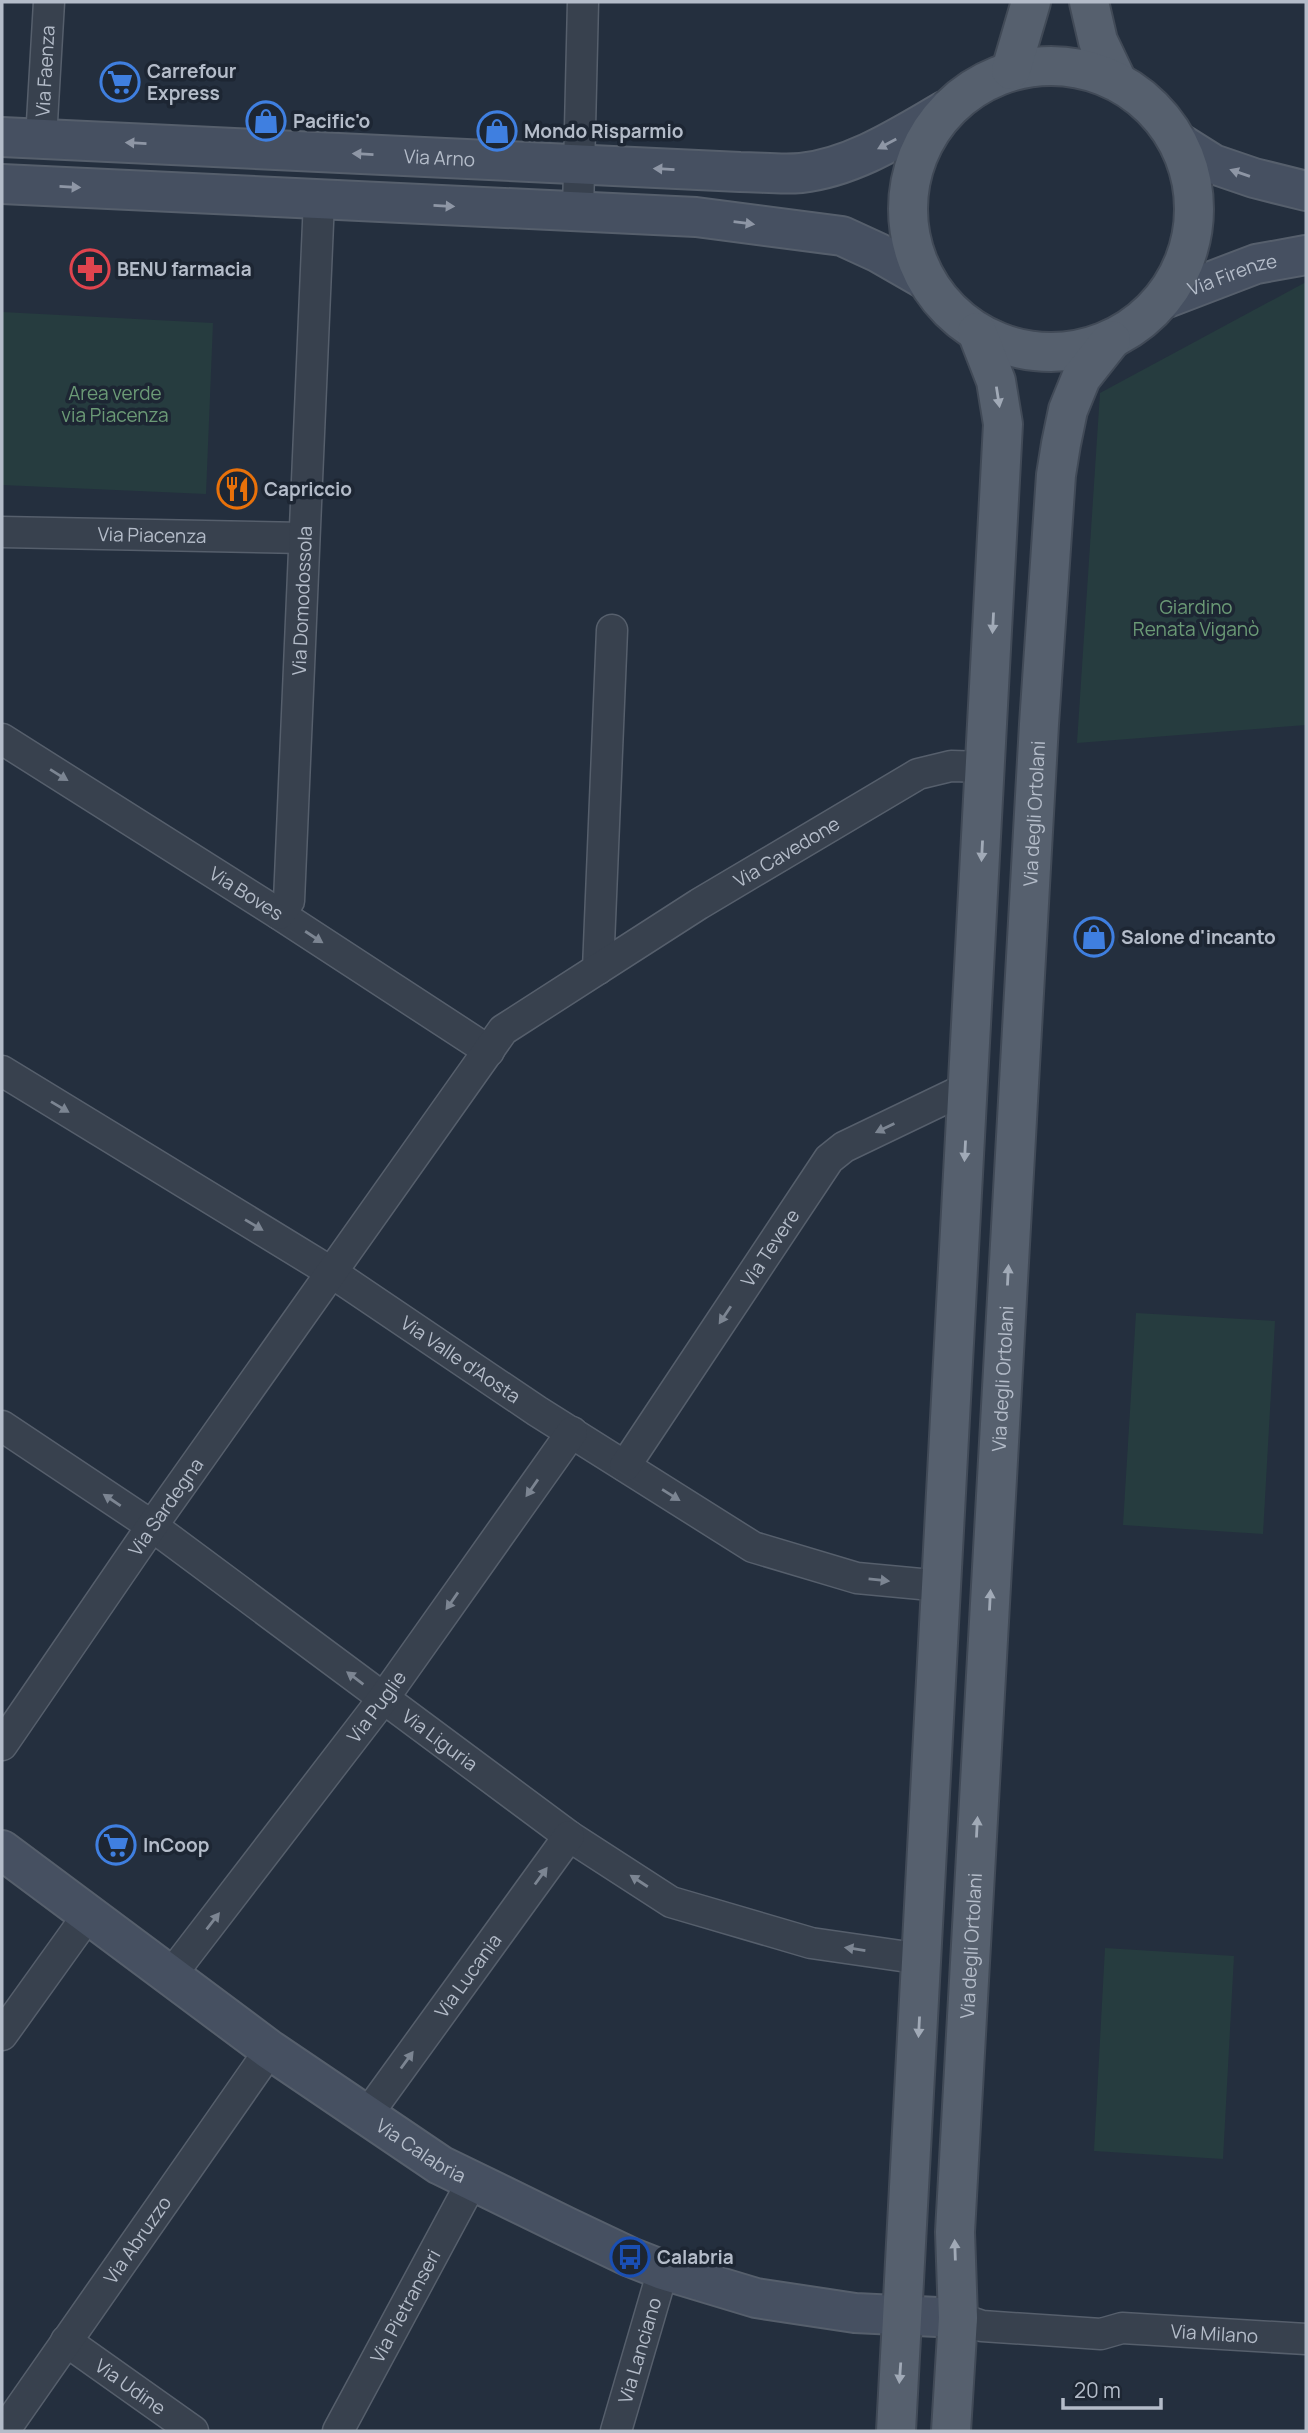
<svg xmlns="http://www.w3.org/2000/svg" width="1308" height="2433" font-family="Manrope,sans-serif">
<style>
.green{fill:#263c3f}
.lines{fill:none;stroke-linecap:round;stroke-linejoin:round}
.street-casing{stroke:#565f6c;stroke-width:33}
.secondary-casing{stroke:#565f6c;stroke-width:42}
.primary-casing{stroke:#414a57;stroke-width:42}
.street{stroke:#38414e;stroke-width:30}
.secondary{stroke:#465061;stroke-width:38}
.primary{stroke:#56606e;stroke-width:38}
.oneway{fill:#8e96a5}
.oneway2{fill:#a1aab7}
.oneway3{fill:#7c8592}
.labels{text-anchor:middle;stroke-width:7;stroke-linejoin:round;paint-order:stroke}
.street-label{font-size:19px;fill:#b4bcc9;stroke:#1d2633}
.poi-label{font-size:19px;font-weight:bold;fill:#b4bcc9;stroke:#1d2633;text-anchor:start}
.park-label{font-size:19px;fill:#6b9a76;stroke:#1d2633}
</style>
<rect width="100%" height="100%" fill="#242f3e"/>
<g class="green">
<polygon points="1306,282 1306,725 1077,743 1100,393"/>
<polygon points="2,312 213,323 206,494 2,485"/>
<polygon points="1136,1313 1275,1321 1263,1534 1123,1525"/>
<polygon points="1105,1948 1234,1956 1223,2159 1094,2151"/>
</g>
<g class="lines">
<g class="street-casing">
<g id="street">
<path id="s1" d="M41,139l8,-137"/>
<polyline points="578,212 583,2"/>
<path id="s2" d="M2,532l302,6"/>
<path id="s3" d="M2,739l277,175 210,137"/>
<path id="s4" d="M279,914l10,-13 30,-701"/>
<polyline points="598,969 612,630"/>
<path id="s5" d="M2,1071l329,201 206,139 216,136 104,31 85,8"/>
<path id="s6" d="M2,1426l150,100 417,310 102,66 140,41 111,16"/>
<path id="s7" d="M625,1466l204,-307 15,-12 125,-60"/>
<path id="s8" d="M2,1745l150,-219 351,-496 196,-126 219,-130 33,-8 35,1"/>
<path id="s9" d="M171,1975l212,-276 189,-267"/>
<polyline points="2,2035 88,1915"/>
<path id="s10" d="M367,2115l202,-279"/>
<path id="s11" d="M958,2318l24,8 119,8 21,-6 184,11"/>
<path id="s12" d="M66,2341l127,90"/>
<path id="s13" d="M4,2431l266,-381"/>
<path id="s14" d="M338,2431l135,-251"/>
<path id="s15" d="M616,2431l47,-161"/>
</g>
</g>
<g class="secondary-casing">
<g id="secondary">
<path id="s16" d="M2,137l738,35c20,0 41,3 61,1 53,-6 100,-37 145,-63"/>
<polyline points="1178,142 1213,164 1254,178 1306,191"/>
<polyline points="2,184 696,217 842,236 879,253 926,280"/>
<path id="s17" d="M1162,300l94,-36 50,-9"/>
<path id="s18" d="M2,1850l268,200 170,115 127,62 63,30 33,13 93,28 99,15 103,5"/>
</g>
</g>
<g class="primary-casing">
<g id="primary">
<polyline points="1089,2 1098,41 1117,81"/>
<circle cx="1051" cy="209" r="143"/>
<polyline points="1011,70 1031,2"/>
<polyline points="896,2431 1003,424 996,381 977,332"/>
<path id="s19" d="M951,2431l7,-113 -3,-86 84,-1508 17,-249 5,-31 7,-34 13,-32 30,-38"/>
</g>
</g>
<use href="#street" class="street"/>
<use href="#secondary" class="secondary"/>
<use href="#primary" class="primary"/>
</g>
<defs><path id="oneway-solid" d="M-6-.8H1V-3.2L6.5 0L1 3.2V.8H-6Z" transform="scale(1.75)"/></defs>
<g class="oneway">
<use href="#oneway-solid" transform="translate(136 143) rotate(-177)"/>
<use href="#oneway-solid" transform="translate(887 144) rotate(152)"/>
<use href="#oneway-solid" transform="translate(363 154) rotate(-177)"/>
<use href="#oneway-solid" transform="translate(664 169) rotate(-177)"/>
<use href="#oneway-solid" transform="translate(1240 173) rotate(-161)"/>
<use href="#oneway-solid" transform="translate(70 187) rotate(3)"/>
<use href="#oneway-solid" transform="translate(444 206) rotate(3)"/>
<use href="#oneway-solid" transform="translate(744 223) rotate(7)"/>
</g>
<g class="oneway2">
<use href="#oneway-solid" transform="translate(998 397) rotate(81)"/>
<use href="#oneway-solid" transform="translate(993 623) rotate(93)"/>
<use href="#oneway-solid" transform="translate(982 851) rotate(93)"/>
<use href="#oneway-solid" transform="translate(965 1151) rotate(93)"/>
<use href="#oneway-solid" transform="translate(1008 1275) rotate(-87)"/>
<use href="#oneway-solid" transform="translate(990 1600) rotate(-87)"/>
<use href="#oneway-solid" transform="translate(977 1827) rotate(-87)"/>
<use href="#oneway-solid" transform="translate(919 2027) rotate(93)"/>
<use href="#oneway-solid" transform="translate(955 2250) rotate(-92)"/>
<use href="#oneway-solid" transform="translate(900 2373) rotate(94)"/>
</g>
<g class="oneway3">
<use href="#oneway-solid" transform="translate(59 775) rotate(32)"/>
<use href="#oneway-solid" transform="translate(314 937) rotate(33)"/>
<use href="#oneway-solid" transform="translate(60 1107) rotate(31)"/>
<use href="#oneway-solid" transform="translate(885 1128) rotate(154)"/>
<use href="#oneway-solid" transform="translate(254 1225) rotate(31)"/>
<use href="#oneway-solid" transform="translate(725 1315) rotate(124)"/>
<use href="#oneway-solid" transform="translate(532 1488) rotate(125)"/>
<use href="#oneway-solid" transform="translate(671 1495) rotate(32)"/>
<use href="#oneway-solid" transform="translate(112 1500) rotate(-146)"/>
<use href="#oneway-solid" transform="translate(879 1580) rotate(6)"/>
<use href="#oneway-solid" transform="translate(452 1601) rotate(125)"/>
<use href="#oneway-solid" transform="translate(355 1678) rotate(-143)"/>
<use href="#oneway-solid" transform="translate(541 1876) rotate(-54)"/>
<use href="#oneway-solid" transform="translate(639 1881) rotate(-147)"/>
<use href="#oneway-solid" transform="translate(213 1921) rotate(-52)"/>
<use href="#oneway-solid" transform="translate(855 1949) rotate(-171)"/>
<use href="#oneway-solid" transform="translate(407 2060) rotate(-54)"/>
</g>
<defs>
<g id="supermarket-ring" transform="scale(2.0125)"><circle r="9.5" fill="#1d2633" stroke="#3f7fe0" stroke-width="1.5"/><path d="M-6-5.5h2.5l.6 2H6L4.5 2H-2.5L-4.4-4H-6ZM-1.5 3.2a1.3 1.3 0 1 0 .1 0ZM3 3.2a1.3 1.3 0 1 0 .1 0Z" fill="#3f7fe0"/></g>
<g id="shop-ring" transform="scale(2.0125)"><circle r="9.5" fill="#1d2633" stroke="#3f7fe0" stroke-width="1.5"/><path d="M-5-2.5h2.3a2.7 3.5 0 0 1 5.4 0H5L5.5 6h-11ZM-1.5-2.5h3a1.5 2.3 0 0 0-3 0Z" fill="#3f7fe0"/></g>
<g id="pharmacy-ring" transform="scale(2.0125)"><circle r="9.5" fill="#1d2633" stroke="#e0444e" stroke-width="1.5"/><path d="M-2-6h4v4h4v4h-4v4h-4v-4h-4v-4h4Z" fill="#e0444e"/></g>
<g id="restaurant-ring" transform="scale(2.0125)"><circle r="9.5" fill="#1d2633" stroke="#e8710a" stroke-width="1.5"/><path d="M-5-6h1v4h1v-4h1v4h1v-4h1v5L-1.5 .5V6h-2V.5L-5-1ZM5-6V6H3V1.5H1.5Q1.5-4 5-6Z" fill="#e8710a"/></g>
<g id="bus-ring" transform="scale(2.0125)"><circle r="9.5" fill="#1d2633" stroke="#1a4fb4" stroke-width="1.5"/><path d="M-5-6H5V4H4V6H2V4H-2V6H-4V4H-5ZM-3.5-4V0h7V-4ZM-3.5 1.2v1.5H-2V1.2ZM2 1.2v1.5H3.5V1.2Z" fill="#1a4fb4"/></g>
</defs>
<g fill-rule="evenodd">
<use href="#supermarket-ring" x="120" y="82"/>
<use href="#shop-ring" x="266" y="121"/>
<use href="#shop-ring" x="497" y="131"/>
<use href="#pharmacy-ring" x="90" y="269"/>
<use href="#restaurant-ring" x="237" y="489"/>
<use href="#shop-ring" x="1094" y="937"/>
<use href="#supermarket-ring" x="116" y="1845"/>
<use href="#bus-ring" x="630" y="2257"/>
</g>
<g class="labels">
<g class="street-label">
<text dy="7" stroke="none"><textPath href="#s1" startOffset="68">Via Faenza</textPath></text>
<text dy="7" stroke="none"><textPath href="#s16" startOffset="438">Via Arno</textPath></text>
<text dy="7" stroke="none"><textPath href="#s17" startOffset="75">Via Firenze</textPath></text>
<text dy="7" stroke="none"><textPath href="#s2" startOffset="150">Via Piacenza</textPath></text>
<text dy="7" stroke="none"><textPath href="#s4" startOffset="317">Via Domodossola</textPath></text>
<text dy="7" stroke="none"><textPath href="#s19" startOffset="1620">Via degli Ortolani</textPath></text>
<text dy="7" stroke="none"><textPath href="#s8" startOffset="1208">Via Cavedone</textPath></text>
<text dy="7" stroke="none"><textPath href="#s3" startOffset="289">Via Boves</textPath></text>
<text dy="7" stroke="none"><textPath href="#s7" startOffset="262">Via Tevere</textPath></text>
<text dy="7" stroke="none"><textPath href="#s5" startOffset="542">Via Valle d'Aosta</textPath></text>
<text dy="7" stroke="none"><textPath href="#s19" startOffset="1054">Via degli Ortolani</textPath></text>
<text dy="7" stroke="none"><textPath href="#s8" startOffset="289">Via Sardegna</textPath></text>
<text dy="7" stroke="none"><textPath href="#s9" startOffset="338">Via Puglie</textPath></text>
<text dy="7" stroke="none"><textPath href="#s6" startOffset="539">Via Liguria</textPath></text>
<text dy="7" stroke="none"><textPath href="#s19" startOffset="486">Via degli Ortolani</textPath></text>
<text dy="7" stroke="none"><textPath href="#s10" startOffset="172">Via Lucania</textPath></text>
<text dy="7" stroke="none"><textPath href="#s18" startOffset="516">Via Calabria</textPath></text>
<text dy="7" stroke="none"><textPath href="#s13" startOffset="233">Via Abruzzo</textPath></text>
<text dy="7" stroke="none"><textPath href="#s14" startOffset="142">Via Pietranseri</textPath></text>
<text dy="7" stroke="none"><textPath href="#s11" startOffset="259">Via Milano</textPath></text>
<text dy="7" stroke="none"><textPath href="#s15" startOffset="84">Via Lanciano</textPath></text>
<text dy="7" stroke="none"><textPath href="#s12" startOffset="79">Via Udine</textPath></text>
</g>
<g class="poi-label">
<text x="147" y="78">Carrefour<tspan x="147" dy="22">Express</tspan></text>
<text x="293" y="128">Pacific'o</text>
<text x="524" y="138">Mondo Risparmio</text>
<text x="117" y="276">BENU farmacia</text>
<text x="264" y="496">Capriccio</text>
<text x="1121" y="944">Salone d'incanto</text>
<text x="143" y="1852">InCoop</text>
<text x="657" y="2264">Calabria</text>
</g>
<g class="park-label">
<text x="115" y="400">Area verde<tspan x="115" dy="22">via Piacenza</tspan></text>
<text x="1196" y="614">Giardino<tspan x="1196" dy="22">Renata Viganò</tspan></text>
</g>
</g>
<rect width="1308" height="2433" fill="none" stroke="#b4bcc9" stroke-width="7"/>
<path d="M1063 2398v10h98v-10" fill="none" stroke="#b4bcc9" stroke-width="3.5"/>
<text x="1074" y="2398" font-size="21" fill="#b4bcc9" stroke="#1d2633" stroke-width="5" paint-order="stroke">20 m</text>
</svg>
